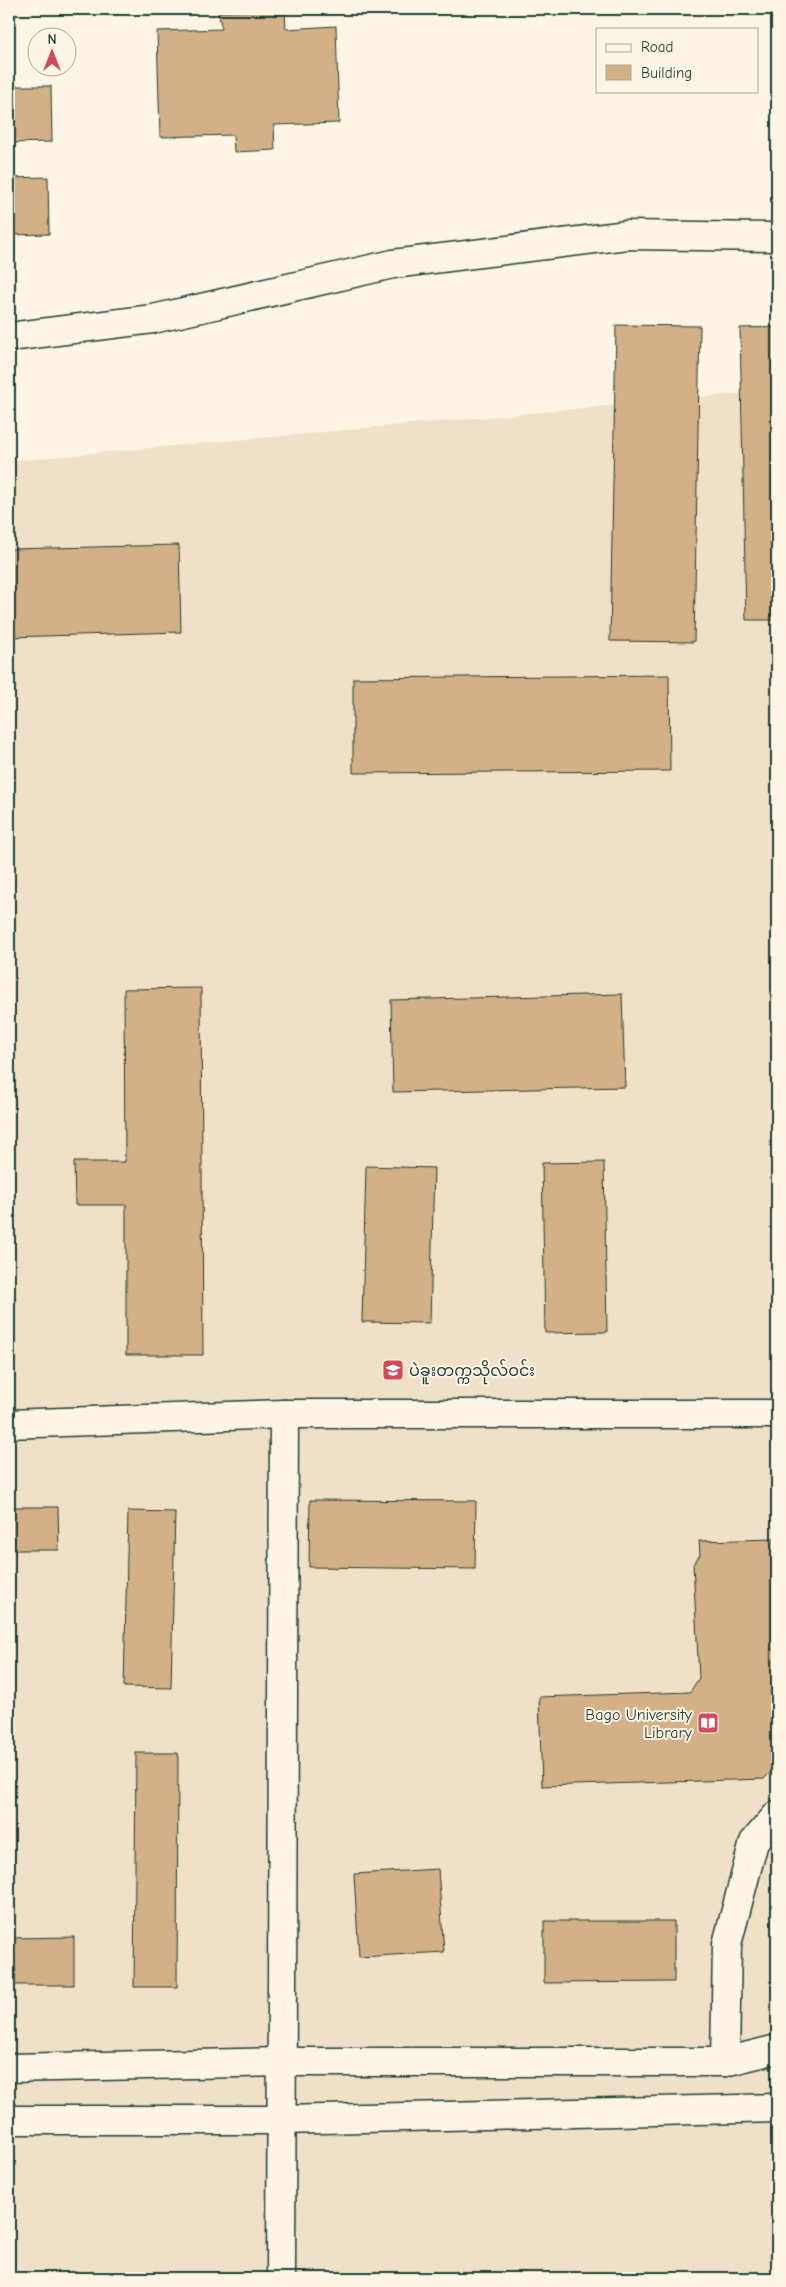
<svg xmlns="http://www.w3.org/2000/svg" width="786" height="2287" font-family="'Comic Neue','Noto Sans Myanmar',sans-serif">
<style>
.built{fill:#f0e0c8}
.building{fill:#d3b085;stroke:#1f3d34}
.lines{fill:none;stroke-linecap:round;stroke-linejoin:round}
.minor-casing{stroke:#1f3d34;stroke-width:31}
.minor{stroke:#fcf5e5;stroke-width:28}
.labels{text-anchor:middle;stroke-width:4;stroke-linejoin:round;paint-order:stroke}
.poi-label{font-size:16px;fill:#1f3d34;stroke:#fcf5e5;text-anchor:start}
</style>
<rect width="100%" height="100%" fill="#fcf5e5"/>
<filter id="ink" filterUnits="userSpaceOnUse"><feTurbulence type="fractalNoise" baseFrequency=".02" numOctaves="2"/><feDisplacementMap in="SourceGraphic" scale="10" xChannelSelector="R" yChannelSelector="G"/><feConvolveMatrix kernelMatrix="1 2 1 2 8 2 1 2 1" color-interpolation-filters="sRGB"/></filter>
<g filter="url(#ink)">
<polygon class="built" points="777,390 777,2278 9,2278 9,461"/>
<g class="building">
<polygon points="285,10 286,29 336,26 339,123 274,125 275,150 234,152 233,135 160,137 157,31 222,29 218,12"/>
<polygon points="9,86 51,86 52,142 9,143"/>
<polygon points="48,177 49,234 9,235 9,178"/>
<polygon points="616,325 700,326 694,642 610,641"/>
<polygon points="777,327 777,620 746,620 740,328"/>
<polygon points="179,545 181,632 9,637 9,549"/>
<polygon points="669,675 670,771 353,773 353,678"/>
<polygon points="201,988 203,1355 126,1355 126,1205 75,1205 74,1162 125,1162 124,989"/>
<polygon points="622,994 625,1087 393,1092 391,1000"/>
<polygon points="604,1162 607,1332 545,1333 542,1163"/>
<polygon points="366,1166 434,1168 430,1323 362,1322"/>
<polygon points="310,1500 476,1501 475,1569 309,1567"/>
<polygon points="9,1507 58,1507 59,1550 9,1550"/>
<polygon points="128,1511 175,1512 171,1688 124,1687"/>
<polygon points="777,1539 777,1766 764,1779 542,1786 539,1697 690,1692 699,1678 693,1564 700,1555 699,1541"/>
<polygon points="136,1753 178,1753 177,1987 134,1987"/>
<polygon points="438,1869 444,1952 359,1957 354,1874"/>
<polygon points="544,1921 674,1921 674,1982 544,1983"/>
<polygon points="74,1937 74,1985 9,1985 9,1938"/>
</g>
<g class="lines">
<g class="minor-casing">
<g id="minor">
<polyline points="9,337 153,319 393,264 627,235 777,237"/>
<polyline points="284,1414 777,1414"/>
<polyline points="9,1424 284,1414 281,2278"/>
<polyline points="725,2062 727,1944 754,1842 777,1815"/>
<polyline points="9,2068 282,2062 725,2062 777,2049"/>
<polyline points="9,2120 282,2120 777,2108"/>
</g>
</g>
<use href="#minor" class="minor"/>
</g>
</g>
<defs>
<g id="university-square" transform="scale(1.125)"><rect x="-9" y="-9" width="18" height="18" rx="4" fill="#d1495b" stroke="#fcf5e5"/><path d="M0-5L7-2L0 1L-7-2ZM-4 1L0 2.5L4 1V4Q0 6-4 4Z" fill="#fff"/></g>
<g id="library-square" transform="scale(1.125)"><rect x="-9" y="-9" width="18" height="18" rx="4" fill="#d1495b" stroke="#fcf5e5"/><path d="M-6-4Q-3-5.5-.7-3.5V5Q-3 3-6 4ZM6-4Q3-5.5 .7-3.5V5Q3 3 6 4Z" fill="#fff"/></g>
</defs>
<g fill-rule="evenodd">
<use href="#university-square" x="393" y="1370"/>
<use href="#library-square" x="708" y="1723"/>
</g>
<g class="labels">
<g class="poi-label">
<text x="409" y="1376">ပဲခူးတက္ကသိုလ်ဝင်း</text>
<text x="692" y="1720" text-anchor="end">Bago University<tspan x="692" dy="18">Library</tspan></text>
</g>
</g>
<rect width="786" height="2287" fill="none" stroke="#fcf5e5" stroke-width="30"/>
<rect x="15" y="15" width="756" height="2257" fill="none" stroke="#1f3d34" stroke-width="2" filter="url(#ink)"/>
<rect x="596" y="28" width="162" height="65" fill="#fcf5e5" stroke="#a4ab9e"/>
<rect x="606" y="44" width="25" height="8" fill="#fcf5e5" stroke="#a4ab9e"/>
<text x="641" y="52" font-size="15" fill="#1f3d34">Road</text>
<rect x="606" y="65" width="25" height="15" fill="#d3b085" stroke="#a4ab9e"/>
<text x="641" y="78" font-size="15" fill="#1f3d34">Building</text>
<g transform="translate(52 52)"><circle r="24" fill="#fcf5e5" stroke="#a4ab9e"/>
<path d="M0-4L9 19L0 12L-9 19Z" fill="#d1495b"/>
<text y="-8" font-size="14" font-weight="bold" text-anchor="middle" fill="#1f3d34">N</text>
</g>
</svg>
